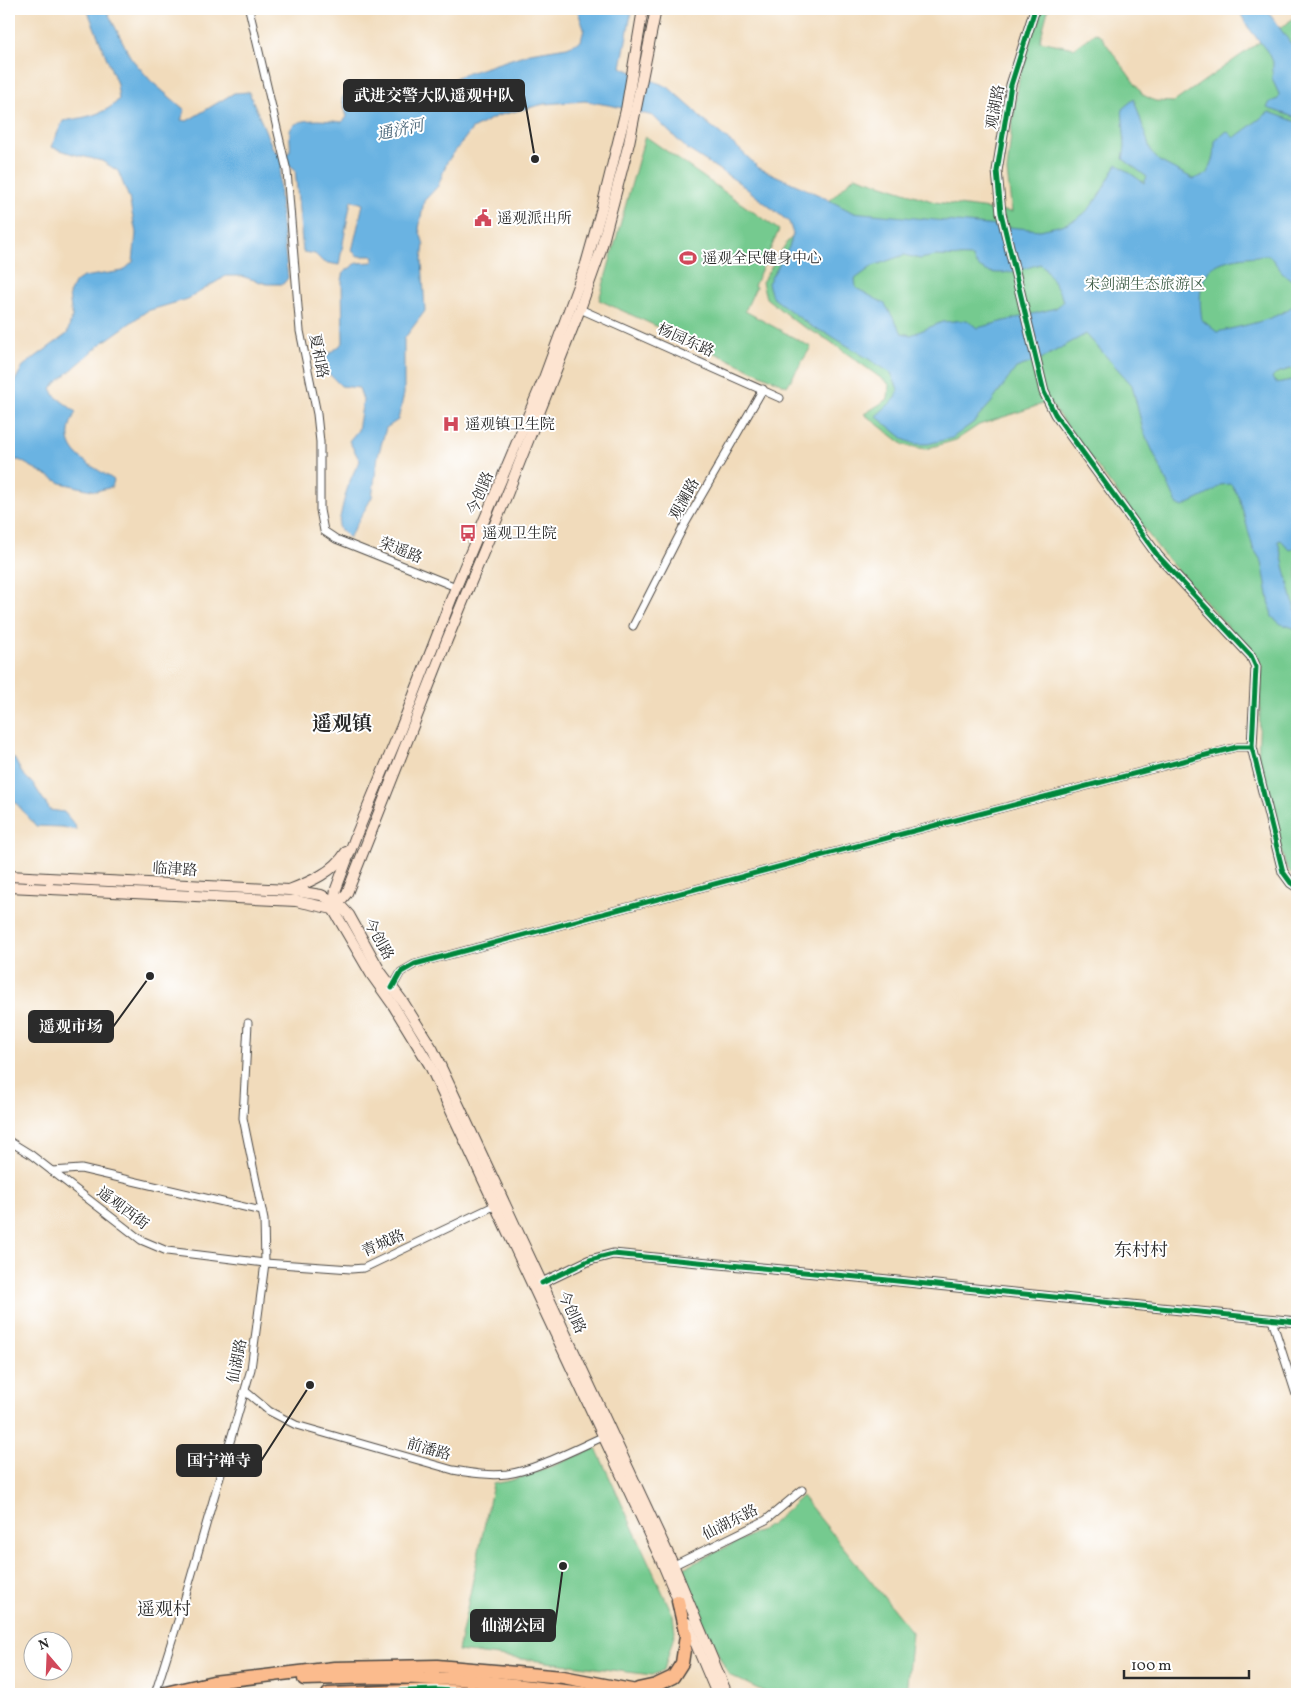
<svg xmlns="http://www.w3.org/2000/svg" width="1306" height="1703" font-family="Vollkorn,'Noto Serif SC',serif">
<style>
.green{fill:#74ca8f;stroke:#507a5d}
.water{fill:#6ab3e2;stroke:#4a6f86;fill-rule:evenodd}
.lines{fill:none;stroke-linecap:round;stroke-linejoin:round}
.minor-casing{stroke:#494541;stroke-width:9}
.tertiary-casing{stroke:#494541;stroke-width:11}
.secondary-casing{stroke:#494541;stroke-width:12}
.trunk-casing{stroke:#494541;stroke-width:15}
.minor{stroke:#fff;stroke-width:7}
.tertiary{stroke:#fff;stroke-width:9}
.secondary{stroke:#fde4d1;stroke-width:10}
.trunk{stroke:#fbbb8d;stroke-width:12}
.cycleway-casing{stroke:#fff;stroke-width:8}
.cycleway{stroke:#00873e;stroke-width:5}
.labels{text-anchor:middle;stroke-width:4;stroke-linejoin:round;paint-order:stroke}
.street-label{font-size:15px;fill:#2b2b2b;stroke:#fff}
.poi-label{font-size:15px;fill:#2b2b2b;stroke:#fff;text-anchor:start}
.park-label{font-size:15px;fill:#45634e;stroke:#fff}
.water-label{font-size:16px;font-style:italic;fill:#446174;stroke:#fff}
.quarter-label{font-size:18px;fill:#2b2b2b;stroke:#fff}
.district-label{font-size:20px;font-weight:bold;fill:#2b2b2b;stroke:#fff}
.leader{fill:none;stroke:#2b2b2b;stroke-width:2}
.callout-dot{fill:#2b2b2b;stroke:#fff;stroke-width:2}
.callout{fill:#2b2b2b;stroke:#2b2b2b;stroke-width:2}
.callout-label{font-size:16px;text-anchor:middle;font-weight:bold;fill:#fff}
</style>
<rect width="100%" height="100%" fill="#fff"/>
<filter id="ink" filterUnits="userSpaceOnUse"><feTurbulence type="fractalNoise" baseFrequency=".02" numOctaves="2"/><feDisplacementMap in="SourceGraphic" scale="10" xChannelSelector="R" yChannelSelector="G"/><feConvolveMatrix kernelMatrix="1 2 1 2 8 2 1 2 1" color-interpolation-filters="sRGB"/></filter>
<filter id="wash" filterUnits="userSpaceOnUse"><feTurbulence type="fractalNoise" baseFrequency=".0096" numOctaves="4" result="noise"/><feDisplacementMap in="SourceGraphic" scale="20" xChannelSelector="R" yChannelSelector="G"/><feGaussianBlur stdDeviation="1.12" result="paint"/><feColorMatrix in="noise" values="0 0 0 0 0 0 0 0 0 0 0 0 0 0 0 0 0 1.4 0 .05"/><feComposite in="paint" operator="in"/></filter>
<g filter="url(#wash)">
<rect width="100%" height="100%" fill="#f1dbbb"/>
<g class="green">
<polygon points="1039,9 1048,10 1040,41 1074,48 1095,33 1100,35 1143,95 1155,101 1174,102 1294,18 1297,22 1297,35 1295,37 1297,39 1297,883 1285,864 1258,760 1262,665 1163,554 1049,402 979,425 956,440 925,449 904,445 864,414 888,399 889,384 828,340 797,323 766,298 762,282 787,242 855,176 935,202 1012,212 1007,172 1012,125 1019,79"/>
<polygon points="645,136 779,230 754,286 756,287 745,311 811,347 787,386 599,300"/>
<path d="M596,1448l77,167 2,17 -11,38 -12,5 -194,-24 35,-167c36,-6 69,-22 103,-36z"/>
<polygon points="802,1496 912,1632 906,1694 769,1694 729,1675 695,1609 682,1569 771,1525"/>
</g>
<g class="water">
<path d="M87,9h19l25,49 20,23 34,29 -4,10 6,1 47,-28 15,-1 24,57 5,4 9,1 3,-2c1,-7 -1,-15 0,-21 4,-16 40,-10 52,-9l5,-5 -5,-18 4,-8 8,-3 30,7 17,9 16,3 15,-6 11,-17 16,-8 71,-23 37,-6 14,-6 3,-12 -7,-20h55l-11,58 47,20 28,25 5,6 36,29 22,21 60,27 33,17 188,18c13,-3 27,-5 38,-12 17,-10 29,-37 39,-54l27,19 3,-6 -24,-18 2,-13 -3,-37 12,-10 17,53 8,9 35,18 14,-6 6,-16 1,-16 12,-10 7,7 35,-26 28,10v163l-15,-13 -13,-17c-49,4 -76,5 -67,65l15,12c24,-6 63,-12 80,-30v65l-20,6 -5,5 4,5 21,-4v167l-7,4 -9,-10 -3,1 17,69h2v19l-16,-5 -9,-7 -10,-55 -9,-14 -14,-51 -8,-13 -11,1c-10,11 -24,14 -37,22l-6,-3 -34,-74 -11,-45 -46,-51 -47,26 -23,8 -25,35 -17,19 -22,16 -24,6h-13l-10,-4 -29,-24 20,-18 2,-9 -7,-16 -61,-38 -18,-8 -40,-30 -4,-14 21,-36 4,-13 -4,-12 -51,-40 -51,-33 -34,-33 -39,-10 -29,-5 -41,3 -47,12 -25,13 -25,33 -9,24 -14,15 -5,28 5,16 -2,15 3,51 -21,28v55l-6,26 -12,8 -8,28 -6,41 -23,41 -11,-11c5,-23 9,-46 22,-66l-11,-20 9,-11 5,-30 -4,-12 -18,-2 -18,-18v-9l20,-16 -1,-63 2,-8 13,-9 16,-1 1,-6h-16l-6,-5 11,-47 -12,-4 -12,65 -16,-3 -8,-8 -12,-2 -8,-83 -7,-5 -6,2c-7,15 4,92 6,112l-5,6h-16l-26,-8h-15l-38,23 -41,12 -45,32 -51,45 4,8 21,16c-22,39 11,50 38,68l-2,7 -16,4 -35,-8 -42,-23 -10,1v-69l14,-26 44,-32 5,-17 -3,-23 5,-11 9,-6 40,-6 10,-9 3,-29 -7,-35 -11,-27 -16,-10 -29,-7 -22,-7 12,-26c18,-3 44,-6 56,-22l-2,-15zM904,255l16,4 15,-3 37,1c12,27 47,13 68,7l4,3 17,28 2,7 -7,6 -79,20 -10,-8 -25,2 -31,13 -9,-2 -17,-29 -29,-16 -1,-9 18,-13z"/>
<polygon points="1238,9 1266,9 1297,52 1297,118 1267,108 1270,102 1278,99 1279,94 1272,79 1273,62 1270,55 1248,27"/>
<polygon points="9,756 14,758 22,773 34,785 50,810 64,812 75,825 76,830 62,827 36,826 9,795"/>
</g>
</g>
<g filter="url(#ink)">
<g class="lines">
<g class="minor-casing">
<g id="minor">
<polyline points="249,9 287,171 300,331 317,414 320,442 320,510 324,531 336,539 456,587"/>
<polyline points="580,309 780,398"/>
<polyline points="633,626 685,524 763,389"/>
<polyline points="392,988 401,972 415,964 898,835 1237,747 1252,747"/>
<polyline points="9,1141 30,1154 141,1240 167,1251 265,1263 351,1269 364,1268 498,1204"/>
<polyline points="52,1171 81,1169 262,1211"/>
<polyline points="1272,1320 1297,1398"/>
<path d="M245,1391l24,20 27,14 157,45c18,3 36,6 54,4 29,-4 72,-27 100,-39"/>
<polyline points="670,1567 766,1520 802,1490"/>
<polyline points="155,1694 182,1608 251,1369 265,1263 264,1220 243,1118 248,1023"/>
</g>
</g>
<g class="tertiary-casing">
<g id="tertiary">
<polyline points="1035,9 1011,85 997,171 1001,213 1044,392 1055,414 1158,556 1251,656 1256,667 1252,747 1283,872 1291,883 1297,887"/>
<polyline points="542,1283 590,1260 613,1254 878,1279 1297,1322"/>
</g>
</g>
<g class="secondary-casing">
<g id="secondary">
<polyline points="643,9 626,110 601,211 586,264 544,378 456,587 401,728 355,838 336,889 333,909 371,974 393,1005 429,1064 599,1427 662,1562 681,1607"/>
<polyline points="9,876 289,890 321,895 338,903 349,915 380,971 403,1002 433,1050 672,1562 727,1694"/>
<polyline points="9,887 296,901 333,909"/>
<path d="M289,890c21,-8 45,-18 57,-38"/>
<polyline points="335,907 347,893 447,640 504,502 580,309 600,253 629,143 656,9"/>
<polyline points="687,1623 717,1694"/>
</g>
</g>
<g class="trunk-casing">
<g id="trunk">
<polyline points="304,1679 380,1677 462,1679 591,1694"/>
<polyline points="638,1689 656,1685 673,1677 682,1663 686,1636 678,1601"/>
<polyline points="161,1694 213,1682 334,1668 437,1666 563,1677 652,1694"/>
<polyline points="328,1694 436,1690 502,1694"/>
</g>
</g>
<use href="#minor" class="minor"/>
<use href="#tertiary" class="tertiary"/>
<use href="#secondary" class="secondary"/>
<use href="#trunk" class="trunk"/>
<g class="cycleway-casing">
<g id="cycleway">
<polyline points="1035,9 1011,85 997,171 1001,213 1044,392 1055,414 1158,556 1251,656 1256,667 1252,747 1283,872 1291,883 1297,887"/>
<polyline points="392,988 401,972 415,964 898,835 1237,747 1252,747"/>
<polyline points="542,1283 590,1260 613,1254 878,1279 1297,1322"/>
<polyline points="328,1694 436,1690 502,1694"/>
</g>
</g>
<use href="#cycleway" class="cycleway"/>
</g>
</g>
<defs>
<g id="civic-bare" transform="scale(1.35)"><path d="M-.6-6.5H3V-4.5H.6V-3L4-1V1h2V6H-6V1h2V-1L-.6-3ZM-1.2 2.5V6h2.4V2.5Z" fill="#d1495b" stroke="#fff" stroke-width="2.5" paint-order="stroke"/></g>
<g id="stadium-bare" transform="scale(1.35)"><path d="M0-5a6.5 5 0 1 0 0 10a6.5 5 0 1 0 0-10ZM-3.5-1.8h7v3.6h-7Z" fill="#d1495b" stroke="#fff" stroke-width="2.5" paint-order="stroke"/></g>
<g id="hospital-bare" transform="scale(1.35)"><path d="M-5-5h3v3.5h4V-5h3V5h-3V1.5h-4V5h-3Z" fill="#d1495b" stroke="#fff" stroke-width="2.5" paint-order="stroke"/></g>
<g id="bus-bare" transform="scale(1.35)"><path d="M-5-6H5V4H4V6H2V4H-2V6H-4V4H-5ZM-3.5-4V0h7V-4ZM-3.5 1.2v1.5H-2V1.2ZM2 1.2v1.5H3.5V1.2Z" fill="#d1495b" stroke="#fff" stroke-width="2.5" paint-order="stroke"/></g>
</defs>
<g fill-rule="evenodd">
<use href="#civic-bare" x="483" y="218"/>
<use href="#stadium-bare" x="688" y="258"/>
<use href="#hospital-bare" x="451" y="424"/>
<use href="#bus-bare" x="468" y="533"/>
</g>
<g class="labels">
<g class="street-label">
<text transform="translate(995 107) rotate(-80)" y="5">观湖路</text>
<text transform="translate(686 340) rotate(24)" y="5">杨园东路</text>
<text transform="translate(319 356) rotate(79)" y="5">夏和路</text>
<text transform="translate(480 493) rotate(-67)" y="5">今创路</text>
<text transform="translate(684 499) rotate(-61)" y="5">观澜路</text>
<text transform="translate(401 550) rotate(22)" y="5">荣遥路</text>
<text transform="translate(175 869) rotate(3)" y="5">临津路</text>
<text transform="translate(379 939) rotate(61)" y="5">今创路</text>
<text transform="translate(123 1208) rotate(37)" y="5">遥观西街</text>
<text transform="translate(383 1243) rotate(-24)" y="5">青城路</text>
<text transform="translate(572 1312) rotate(65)" y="5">今创路</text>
<text transform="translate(237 1361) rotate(-79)" y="5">仙湖路</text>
<text transform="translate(429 1449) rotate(16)" y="5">前潘路</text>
<text transform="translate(730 1522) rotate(-27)" y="5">仙湖东路</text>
</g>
<g class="poi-label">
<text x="497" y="223">遥观派出所</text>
<text x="702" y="263">遥观全民健身中心</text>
<text x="465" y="429">遥观镇卫生院</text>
<text x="482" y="538">遥观卫生院</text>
</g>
<g class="park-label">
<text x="1145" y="289">宋剑湖生态旅游区</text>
</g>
<g class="water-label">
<text transform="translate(400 129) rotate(-12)" y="6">通济河</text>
</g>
<g class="quarter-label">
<text x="1141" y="1256">东村村</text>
<text x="164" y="1615">遥观村</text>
</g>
<g class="district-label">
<text x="342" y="730">遥观镇</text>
</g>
</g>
<path class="leader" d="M535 159L524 95M150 976L113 1027M310 1385L261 1461M563 1566L555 1626"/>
<g class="callout-dot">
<circle cx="535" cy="159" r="5"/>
<circle cx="150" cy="976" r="5"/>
<circle cx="310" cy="1385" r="5"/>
<circle cx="563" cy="1566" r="5"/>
</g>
<g class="callout">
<rect x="344" y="80" width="180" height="31" rx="5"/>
<rect x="29" y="1011" width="84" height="31" rx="5"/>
<rect x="177" y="1445" width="84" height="31" rx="5"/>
<rect x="471" y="1610" width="84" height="31" rx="5"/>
</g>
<g class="callout-label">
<text x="434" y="101">武进交警大队遥观中队</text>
<text x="71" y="1032">遥观市场</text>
<text x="219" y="1466">国宁禅寺</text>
<text x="513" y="1631">仙湖公园</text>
</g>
<rect width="1306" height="1703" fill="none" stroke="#fff" stroke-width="30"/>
<g transform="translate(48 1656) rotate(341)"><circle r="24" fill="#ffffff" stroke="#aaaaaa"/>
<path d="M0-4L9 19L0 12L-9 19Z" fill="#d1495b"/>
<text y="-8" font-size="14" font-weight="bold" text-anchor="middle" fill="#2b2b2b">N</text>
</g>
<path d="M1124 1670v8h125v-8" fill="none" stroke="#2b2b2b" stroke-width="2.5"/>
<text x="1131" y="1670" font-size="15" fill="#2b2b2b" stroke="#ffffff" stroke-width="4" paint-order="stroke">100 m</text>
</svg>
